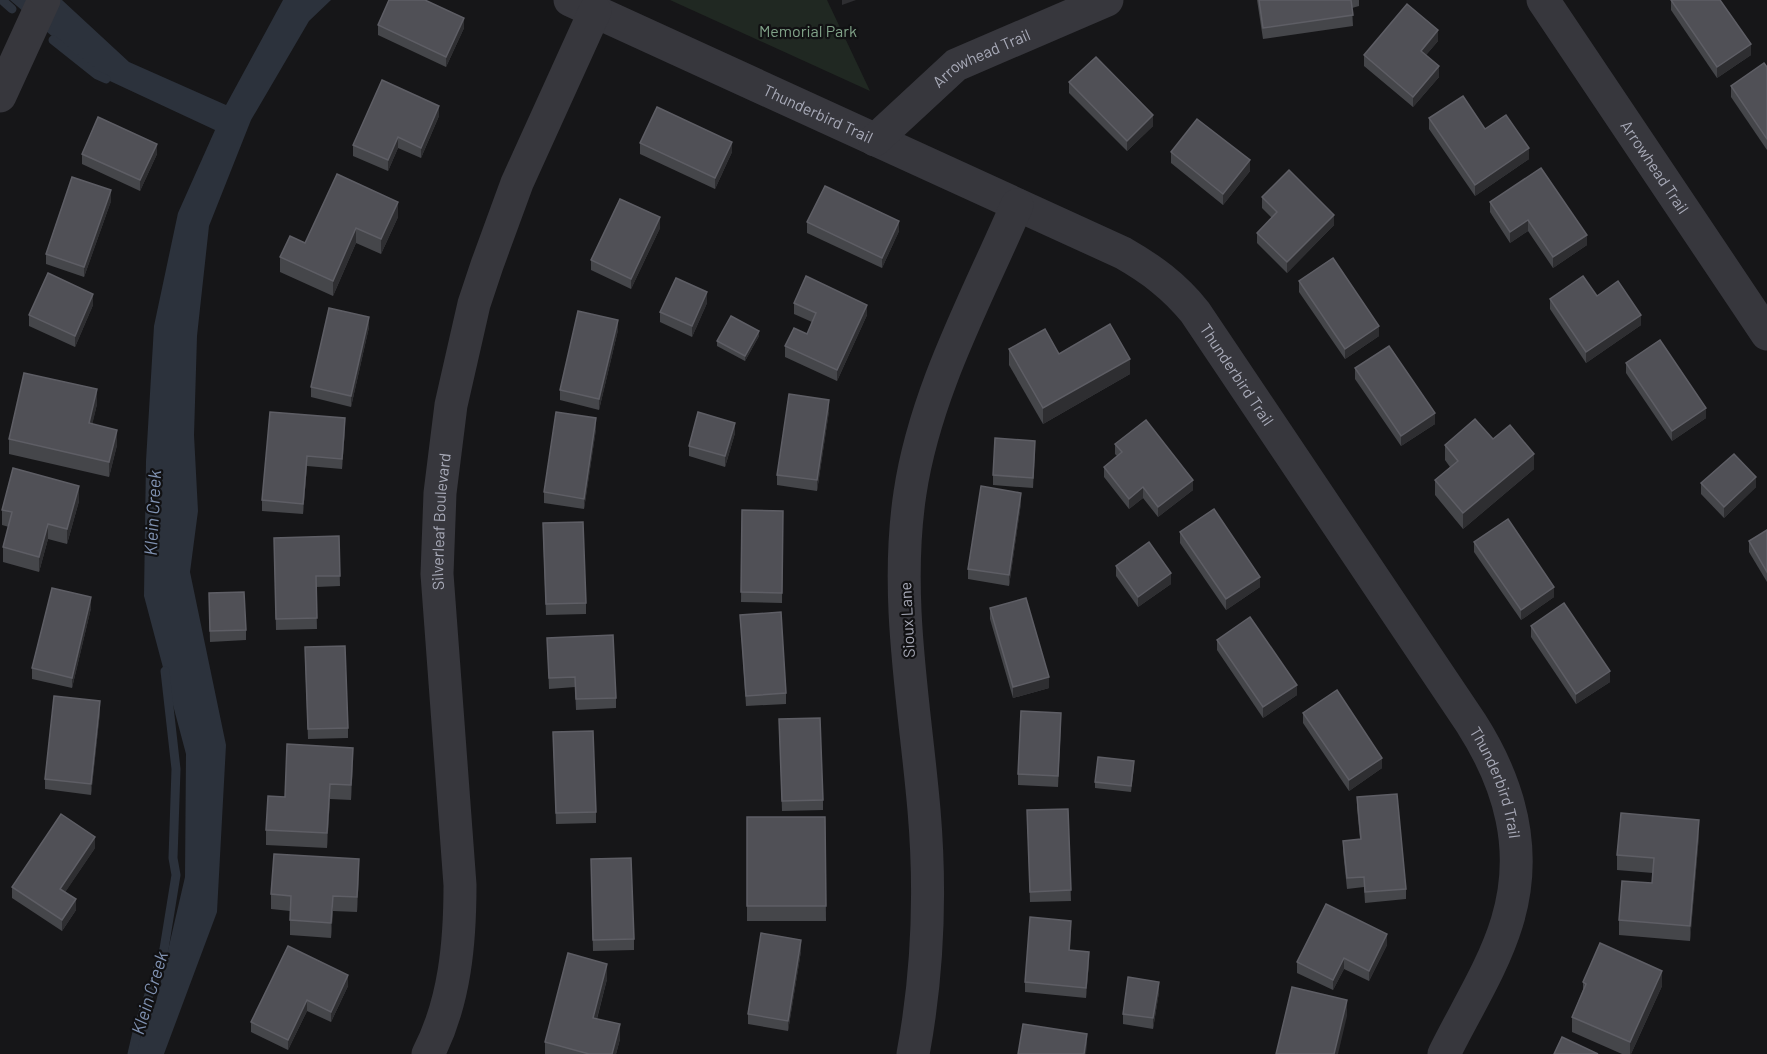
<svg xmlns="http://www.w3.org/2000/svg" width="1767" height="1054" font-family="Barlow,sans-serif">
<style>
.green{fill:#202822}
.water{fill:#2c323c}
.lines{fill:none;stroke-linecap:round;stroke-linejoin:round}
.stream{stroke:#2c323c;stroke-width:9}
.minor{stroke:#37373d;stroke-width:33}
.wall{fill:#45464a}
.shaded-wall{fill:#2e2e31}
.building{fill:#505056;stroke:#5e5e65;stroke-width:1.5}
.labels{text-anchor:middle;stroke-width:4.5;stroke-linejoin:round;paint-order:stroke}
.park-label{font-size:16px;fill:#80a288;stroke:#111113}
.street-label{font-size:16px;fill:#a8aab8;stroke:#111113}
.water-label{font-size:18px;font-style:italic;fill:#8092b2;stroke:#111113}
</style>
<rect width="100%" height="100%" fill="#161618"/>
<polygon class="green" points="670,0 827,0 870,91"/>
<polygon class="water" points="10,0 62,0 129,62 226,105 283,0 331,0 309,21 251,120 209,226 197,336 194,435 198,511 190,572 226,745 217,912 164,1054 133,1054 156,1002 185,877 186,754 144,596 146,461 154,326 178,213 215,130 97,75"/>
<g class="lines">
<g class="stream">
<polyline points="2,0 12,9"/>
<polyline points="53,40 97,75 106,79"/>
<polyline points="132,1054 138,1028 164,949 176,875 173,858 176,769 165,671"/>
</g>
<g class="minor">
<path id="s1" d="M570,0l553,253c28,16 51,33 72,59l276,411c39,61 58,127 36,199 -14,46 -42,89 -63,132"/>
<path id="s2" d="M1543,0l224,334"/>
<polyline points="0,96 44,0"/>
<path id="s3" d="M875,140l81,-75 151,-65"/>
<path id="s4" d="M428,1054c27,-52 32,-112 32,-169l-23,-311 3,-81 11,-88 23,-101 13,-39 30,-82 78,-172"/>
<path d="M913,1054c15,-81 18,-162 11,-244 -9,-105 -30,-212 -14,-317 15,-101 67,-195 107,-288"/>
</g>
</g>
<g class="wall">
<polygon points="1257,0 1359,0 1359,6 1352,8 1353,26 1263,39"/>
<polygon points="1671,0 1751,55 1717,78 1671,10"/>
<polygon points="378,25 464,28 446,67 378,35"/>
<polygon points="1438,41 1426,55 1439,77 1413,107 1364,66 1364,55"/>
<polygon points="1767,67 1767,150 1731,97 1731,86"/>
<polygon points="1069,82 1153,126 1127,151 1069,93"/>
<polygon points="439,116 421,158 398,148 388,171 353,156 353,145"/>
<polygon points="1429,118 1529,159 1475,196 1429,129"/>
<polygon points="640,143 732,152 715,189 640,154"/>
<polygon points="1171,152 1250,171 1223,205 1171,163"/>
<polygon points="82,154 157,154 140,191 82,164"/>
<polygon points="1262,197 1334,225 1287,273 1257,243 1257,233 1272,218 1262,208"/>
<polygon points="111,201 84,277 46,264 46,254"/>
<polygon points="1490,202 1587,245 1553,268 1528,231 1510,243 1490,212"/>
<polygon points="398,217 381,254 356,243 333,296 280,272 280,257 305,243"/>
<polygon points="807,222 899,231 882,268 807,233"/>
<polygon points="660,228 631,289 591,270 591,260"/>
<polygon points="1299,281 1379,336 1345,359 1299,292"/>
<polygon points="1597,296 1641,325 1586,363 1550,309 1550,299"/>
<polygon points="707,303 692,337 660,322 660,312"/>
<polygon points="794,303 867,315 837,381 785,357 785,346 807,334 812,322 794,314"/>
<polygon points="93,305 75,347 29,326 29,315"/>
<polygon points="369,327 351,407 311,397 311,387"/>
<polygon points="618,330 599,410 560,400 560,390"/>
<polygon points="759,336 745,361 717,346 717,341"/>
<polygon points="1009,349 1059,354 1130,374 1043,424 1009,365"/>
<polygon points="1626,363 1706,418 1672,441 1626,373"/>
<polygon points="1355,368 1435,424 1401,446 1355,379"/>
<polygon points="97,404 92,424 117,445 109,477 9,454 9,439"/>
<polygon points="829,411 817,491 777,485 777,475"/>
<polygon points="270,412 345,429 342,469 307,466 303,514 262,511 262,500"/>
<polygon points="596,429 584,509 544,503 544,492"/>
<polygon points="735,433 725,467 689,456 689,446"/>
<polygon points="1115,444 1193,490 1158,517 1143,498 1129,509 1104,477 1104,467 1117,456 1115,454"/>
<polygon points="1445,445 1534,469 1463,529 1435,495 1435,480 1450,467 1445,460"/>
<polygon points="1035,452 1033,488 993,485 993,475"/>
<polygon points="1701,483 1756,487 1724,518 1701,494"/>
<polygon points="79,501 67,544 48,539 39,572 3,562 3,547 9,527 2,525 2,510"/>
<polygon points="1021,503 1009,586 968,579 968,569"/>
<polygon points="742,510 783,511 782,603 741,602"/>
<polygon points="1767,530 1767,582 1749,552 1749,541"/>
<polygon points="1180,532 1260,587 1226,610 1180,543"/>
<polygon points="543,533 586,603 586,614 546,615"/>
<polygon points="339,536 340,586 316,587 317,629 276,630 274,538"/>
<polygon points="1474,542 1554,597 1521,620 1474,552"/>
<polygon points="1116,566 1171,584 1138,607 1116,576"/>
<polygon points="209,604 246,630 246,640 210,642"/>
<polygon points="91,608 72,688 32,679 32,668"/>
<polygon points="990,608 1049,688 1013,698 990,619"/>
<polygon points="740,615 786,693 786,704 746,706"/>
<polygon points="1531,626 1610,682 1576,704 1531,637"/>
<polygon points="547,638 616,698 616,708 576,710 575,687 549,689"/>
<polygon points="1217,640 1297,695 1263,718 1217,650"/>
<polygon points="305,658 348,728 348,738 308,739"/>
<polygon points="100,712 91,795 45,789 45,779"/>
<polygon points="1303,713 1382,768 1349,791 1303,723"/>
<polygon points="779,719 823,800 823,810 782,811"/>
<polygon points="1061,724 1058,787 1018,785 1018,774"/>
<polygon points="553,732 596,812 596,823 556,824"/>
<polygon points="353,763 351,800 330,799 327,848 266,845 266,830 285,797"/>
<polygon points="1134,766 1131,792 1095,788 1095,782"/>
<polygon points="1357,797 1406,889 1406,899 1365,903 1364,887 1347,889 1343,851 1343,841 1360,839 1357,808"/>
<polygon points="1068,809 1071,901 1030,902 1027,810"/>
<polygon points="747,817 825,817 826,921 747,921"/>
<polygon points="1699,835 1690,941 1619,935 1619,920 1652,883 1653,873 1617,870 1617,855"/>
<polygon points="95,848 65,892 76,910 62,931 12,898 12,887"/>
<polygon points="591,869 634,939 634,950 593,951"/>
<polygon points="359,875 357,912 333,911 331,938 290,935 290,911 271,909 271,894"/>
<polygon points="1071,931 1070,950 1089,962 1086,998 1025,992 1025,982"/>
<polygon points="1387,945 1369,981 1344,969 1333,990 1297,973 1297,962"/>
<polygon points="288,946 348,986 331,1022 307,1011 288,1050 251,1032 251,1022"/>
<polygon points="801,951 788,1031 748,1024 748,1014"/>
<polygon points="607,979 597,1019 620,1039 616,1054 545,1054 545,1042"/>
<polygon points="1583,982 1662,986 1631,1054 1622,1054 1572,1032 1572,1017 1583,990"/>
<polygon points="1159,992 1153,1029 1123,1024 1123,1014"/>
</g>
<g class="shaded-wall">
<polygon points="842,0 856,0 842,5"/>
<polygon points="464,18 464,28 446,67 446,57"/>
<polygon points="1438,30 1438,41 1421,61 1421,51"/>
<polygon points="1751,44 1751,55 1717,78 1717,67"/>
<polygon points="1439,66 1439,77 1413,107 1413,97"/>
<polygon points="439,106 439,116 421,158 421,148"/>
<polygon points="1153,115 1153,126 1127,151 1127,141"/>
<polygon points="398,137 398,148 388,171 388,160"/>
<polygon points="732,142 732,152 715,189 715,178"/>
<polygon points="157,144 157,154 140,191 140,180"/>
<polygon points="1529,148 1529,159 1475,196 1475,185"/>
<polygon points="1250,160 1250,171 1223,205 1223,194"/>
<polygon points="111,190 111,201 84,277 84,267"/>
<polygon points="398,202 398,217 381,254 381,239"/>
<polygon points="1334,215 1334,225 1287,273 1287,262"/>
<polygon points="660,217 660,228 631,289 631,279"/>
<polygon points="1528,220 1528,231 1510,243 1510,232"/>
<polygon points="899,221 899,231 882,268 882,258"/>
<polygon points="356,228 356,243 333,296 333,281"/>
<polygon points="1587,235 1587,245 1553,268 1553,257"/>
<polygon points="707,292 707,303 692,337 692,326"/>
<polygon points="93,294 93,305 75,347 75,336"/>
<polygon points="867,305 867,315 837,381 837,370"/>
<polygon points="1641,315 1641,325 1586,363 1586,352"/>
<polygon points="369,317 369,327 351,407 351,396"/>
<polygon points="618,320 618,330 599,410 599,399"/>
<polygon points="1379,326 1379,336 1345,359 1345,349"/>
<polygon points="759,331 759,336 745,361 745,356"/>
<polygon points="1130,359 1130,374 1043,424 1043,408"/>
<polygon points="97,389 97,404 89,439 89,423"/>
<polygon points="829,400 829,411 817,491 817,480"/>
<polygon points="1706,408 1706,418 1672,441 1672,431"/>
<polygon points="1435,413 1435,424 1401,446 1401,436"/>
<polygon points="345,418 345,429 342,469 342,459"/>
<polygon points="596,418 596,429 584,509 584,499"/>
<polygon points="735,423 735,433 725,467 725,456"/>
<polygon points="117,430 117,445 109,477 109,462"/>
<polygon points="1534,454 1534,469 1463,529 1463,513"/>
<polygon points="307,456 307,466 303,514 303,504"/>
<polygon points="1756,477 1756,487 1724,518 1724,507"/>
<polygon points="1193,480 1193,490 1158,517 1158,507"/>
<polygon points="79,486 79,501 67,544 67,529"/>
<polygon points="1143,487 1143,498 1129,509 1129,499"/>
<polygon points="1021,493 1021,503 1009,586 1009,575"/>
<polygon points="48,524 48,539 39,572 39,557"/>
<polygon points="1171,573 1171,584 1138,607 1138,597"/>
<polygon points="1260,577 1260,587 1226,610 1226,599"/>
<polygon points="1554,587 1554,597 1521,620 1521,610"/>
<polygon points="91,597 91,608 72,688 72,678"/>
<polygon points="1610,671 1610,682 1576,704 1576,694"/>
<polygon points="1049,677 1049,688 1013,698 1013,687"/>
<polygon points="1297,685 1297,695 1263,718 1263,707"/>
<polygon points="100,701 100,712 91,795 91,784"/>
<polygon points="353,748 353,763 351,800 351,785"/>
<polygon points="1382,758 1382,768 1349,791 1349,780"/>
<polygon points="330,784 330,799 327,848 327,833"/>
<polygon points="1699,820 1699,835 1690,941 1690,926"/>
<polygon points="95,837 95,848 60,900 60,889"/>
<polygon points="359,859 359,875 357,912 357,897"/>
<polygon points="333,896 333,911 331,938 331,923"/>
<polygon points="76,899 76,910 62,931 62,920"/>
<polygon points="1387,934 1387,945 1369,981 1369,971"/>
<polygon points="801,940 801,951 788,1031 788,1021"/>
<polygon points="1089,952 1089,962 1086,998 1086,988"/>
<polygon points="1344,958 1344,969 1333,990 1333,980"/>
<polygon points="607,964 607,979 593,1033 593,1018"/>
<polygon points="1662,971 1662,986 1631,1054 1630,1054 1630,1042"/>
<polygon points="348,975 348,986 331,1022 331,1012"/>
<polygon points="1159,982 1159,992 1153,1029 1153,1018"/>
<polygon points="307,1000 307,1011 288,1050 288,1040"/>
<polygon points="1347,1000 1347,1016 1338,1054 1334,1054"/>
<polygon points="620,1024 620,1039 616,1054 612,1054"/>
<polygon points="1087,1034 1087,1045 1086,1054 1084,1054"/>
</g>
<g class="building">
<polygon points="389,0 425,0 464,18 446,57 378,25"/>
<polygon points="1259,0 1351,0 1353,15 1263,28"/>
<polygon points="1671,0 1720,0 1751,44 1717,67"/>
<polygon points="1407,4 1438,30 1421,51 1439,66 1413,97 1364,55"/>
<polygon points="1096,57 1153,115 1127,141 1069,82"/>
<polygon points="1764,63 1767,67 1767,139 1731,86"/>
<polygon points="382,80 439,106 421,148 398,137 388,160 353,145"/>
<polygon points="1463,96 1485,129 1506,115 1529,148 1475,185 1429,118"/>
<polygon points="657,107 732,142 715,178 640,143"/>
<polygon points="98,117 157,144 140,180 82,154"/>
<polygon points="1197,119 1250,160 1223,194 1171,152"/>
<polygon points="1541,168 1587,235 1553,257 1528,220 1510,232 1490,202"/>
<polygon points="1289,170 1334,215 1287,262 1257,233 1277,212 1262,197"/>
<polygon points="337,174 398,202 381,239 356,228 333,281 280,257 290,236 305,243"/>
<polygon points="72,177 111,190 84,267 46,254"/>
<polygon points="825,186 899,221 882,258 807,222"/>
<polygon points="620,199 660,217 631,279 591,260"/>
<polygon points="1333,258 1379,326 1345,349 1299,281"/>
<polygon points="48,273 93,294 75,336 29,315"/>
<polygon points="806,276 867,305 837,370 785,346 794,328 807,334 816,313 794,303"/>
<polygon points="1583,276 1597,296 1618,281 1641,315 1586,352 1550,299"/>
<polygon points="676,278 707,292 692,326 660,312"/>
<polygon points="329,308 369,317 351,396 311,387"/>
<polygon points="578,311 618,320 599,399 560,390"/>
<polygon points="731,316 759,331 745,356 717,341"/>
<polygon points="1110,324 1130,359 1043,408 1009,349 1045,329 1059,354"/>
<polygon points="1660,340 1706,408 1672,431 1626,363"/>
<polygon points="1389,346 1435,413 1401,436 1355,368"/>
<polygon points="24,373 97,389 89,423 117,430 109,462 9,439"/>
<polygon points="789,394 829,400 817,480 777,475"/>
<polygon points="270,412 345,418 342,459 307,456 303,504 262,500"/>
<polygon points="556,412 596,418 584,499 544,492"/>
<polygon points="698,412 735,423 725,456 689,446"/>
<polygon points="1475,419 1493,439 1510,425 1534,454 1463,513 1435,480 1458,461 1445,445"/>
<polygon points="1146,420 1193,480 1158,507 1143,487 1129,499 1104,467 1122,452 1115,444"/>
<polygon points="995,438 1035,441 1033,478 993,475"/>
<polygon points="1734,454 1756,477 1724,507 1701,483"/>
<polygon points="13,468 79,486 67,529 48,524 39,557 3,547 12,512 2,510"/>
<polygon points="981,486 1021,493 1009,575 968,569"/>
<polygon points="1214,509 1260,577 1226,599 1180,532"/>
<polygon points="742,510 783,511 782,593 741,592"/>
<polygon points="1508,519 1554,587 1521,610 1474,542"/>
<polygon points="583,522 586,603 546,604 543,523"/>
<polygon points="1767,530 1767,572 1749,541"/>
<polygon points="339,536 340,576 316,576 317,618 276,619 274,538"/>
<polygon points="1149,542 1171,573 1138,597 1116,566"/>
<polygon points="52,588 91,597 72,678 32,668"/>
<polygon points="244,592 246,630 210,631 209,593"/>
<polygon points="1026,598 1049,677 1013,687 990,608"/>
<polygon points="1564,603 1610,671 1576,694 1531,626"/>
<polygon points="781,612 786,693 746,696 740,615"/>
<polygon points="1250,617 1297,685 1263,707 1217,640"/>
<polygon points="613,635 616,698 576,699 575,677 549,678 547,638"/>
<polygon points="345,646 348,728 308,729 305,647"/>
<polygon points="1337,690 1382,758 1349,780 1303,713"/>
<polygon points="54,696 100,701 91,784 45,779"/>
<polygon points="1021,711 1061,713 1058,776 1018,774"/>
<polygon points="820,718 823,800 782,801 779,719"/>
<polygon points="593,731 596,812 556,813 553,732"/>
<polygon points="287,744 353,748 351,785 330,784 327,833 266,830 268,796 285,797"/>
<polygon points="1098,757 1134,761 1131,786 1095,782"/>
<polygon points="1397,794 1406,889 1365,892 1364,877 1347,878 1343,841 1361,839 1357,797"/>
<polygon points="1068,809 1071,890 1030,892 1027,810"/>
<polygon points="1621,813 1699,820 1690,926 1619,920 1622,881 1652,883 1654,858 1617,855"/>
<polygon points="61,814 95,837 60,889 76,899 62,920 12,887"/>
<polygon points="747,817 825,817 826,906 747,906"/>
<polygon points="274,854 359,859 357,897 333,896 331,923 290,920 291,896 271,894"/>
<polygon points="631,858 634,939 593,940 591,859"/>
<polygon points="1326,904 1387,934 1369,971 1344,958 1333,980 1297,962"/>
<polygon points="1030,917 1071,921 1069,950 1089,952 1086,988 1025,982"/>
<polygon points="761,933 801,940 788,1021 748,1014"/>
<polygon points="1600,943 1662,971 1630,1042 1572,1017 1586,984 1583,982"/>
<polygon points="288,946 348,975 331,1012 307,1000 288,1040 251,1022"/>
<polygon points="568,953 607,964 593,1018 620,1024 612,1054 589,1054 545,1042"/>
<polygon points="1128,977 1159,982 1153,1018 1123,1014"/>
<polygon points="1292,987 1347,1000 1334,1054 1276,1054"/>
<polygon points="1023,1024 1087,1034 1084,1054 1018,1054"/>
<polygon points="1562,1037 1598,1054 1554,1054"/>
</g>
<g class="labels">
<g class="park-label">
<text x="808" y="37">Memorial Park</text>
</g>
<g class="street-label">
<text dy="6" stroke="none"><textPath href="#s3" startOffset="136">Arrowhead Trail</textPath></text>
<text dy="6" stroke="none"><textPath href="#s1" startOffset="273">Thunderbird Trail</textPath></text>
<text dy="6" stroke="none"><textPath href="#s2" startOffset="201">Arrowhead Trail</textPath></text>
<text dy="6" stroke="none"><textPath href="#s1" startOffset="777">Thunderbird Trail</textPath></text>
<text dy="6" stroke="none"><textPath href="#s4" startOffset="538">Silverleaf Boulevard</textPath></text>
<text transform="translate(907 620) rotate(-93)" y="6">Sioux Lane</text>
<text dy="6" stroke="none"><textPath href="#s1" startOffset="1262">Thunderbird Trail</textPath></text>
</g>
<g class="water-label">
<text transform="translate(153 513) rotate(-87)" y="6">Klein Creek</text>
<text transform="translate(150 993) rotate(-73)" y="6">Klein Creek</text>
</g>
</g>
</svg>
